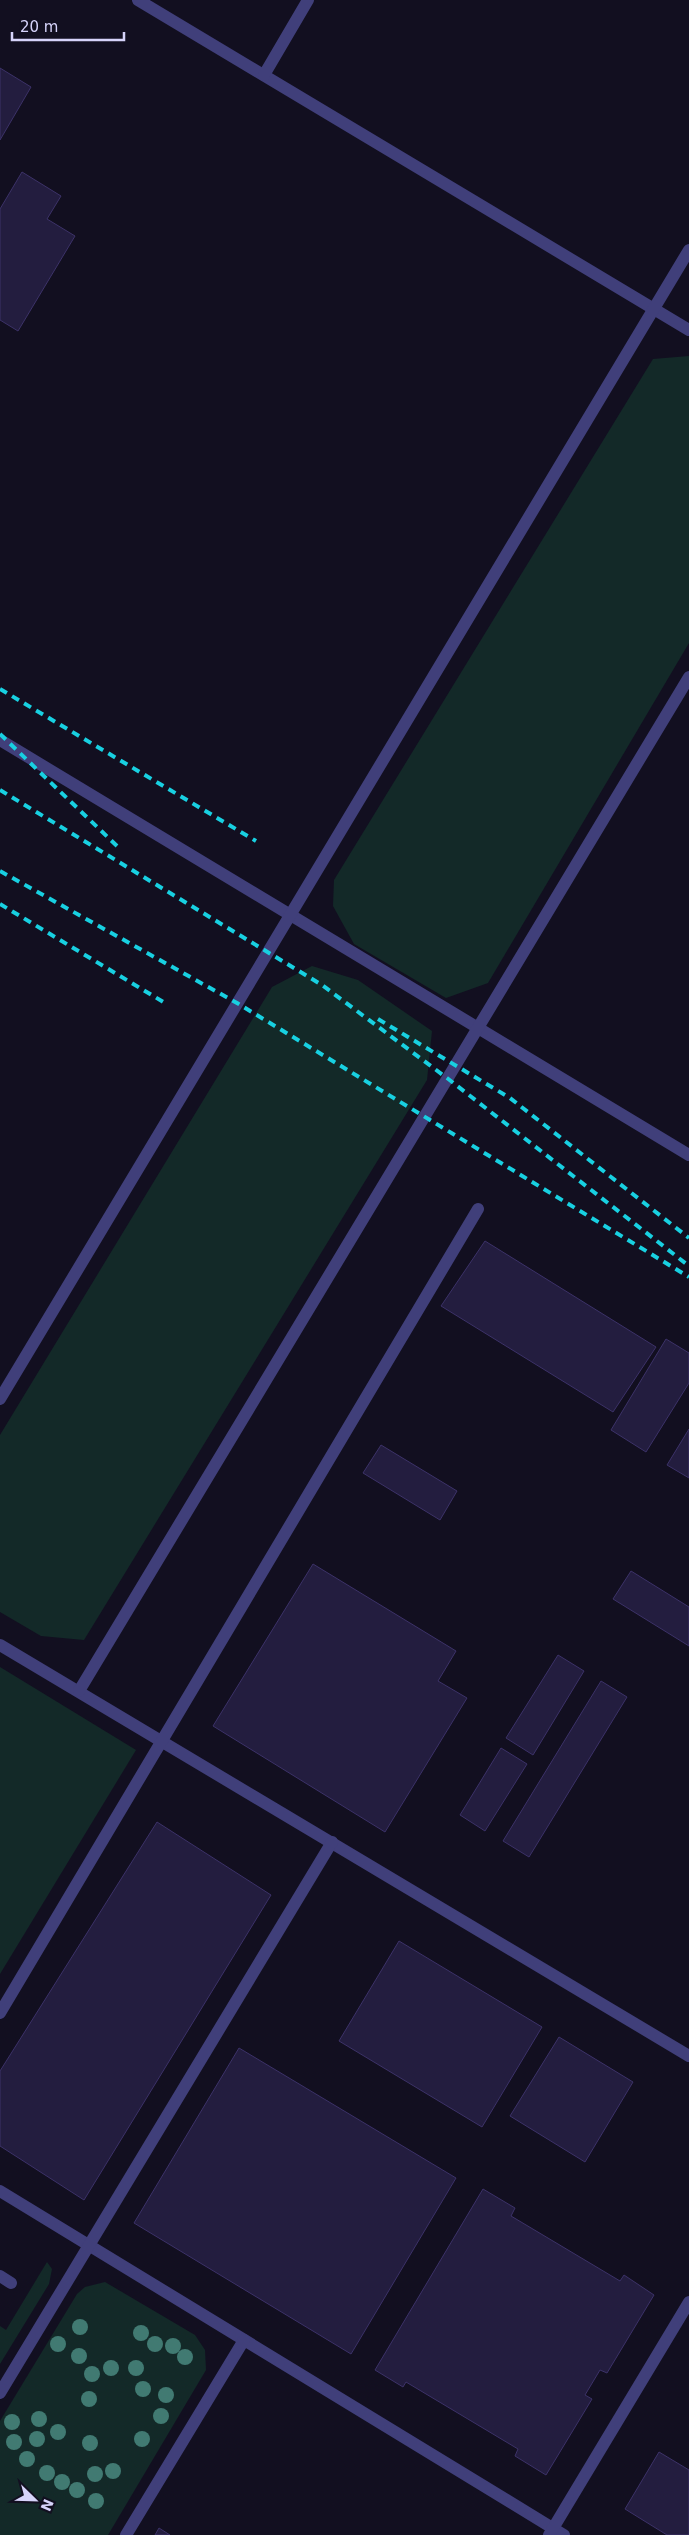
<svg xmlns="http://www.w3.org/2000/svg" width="689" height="2535" font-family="'DejaVu Sans',sans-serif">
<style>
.green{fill:#132928}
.building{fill:#231d3f;stroke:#3c3268}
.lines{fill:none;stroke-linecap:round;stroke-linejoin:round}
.service{stroke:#403f7a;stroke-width:12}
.rail{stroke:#18d0e1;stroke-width:4;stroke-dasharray:8 6;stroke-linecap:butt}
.tree{fill:#417a72}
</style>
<rect width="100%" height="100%" fill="#120f20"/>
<g class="green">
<polygon points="689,356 689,643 488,983 446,998 354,944 333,906 334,880 653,359"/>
<polygon points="312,966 358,980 432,1031 427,1080 84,1640 41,1636 0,1612 0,1435 272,987"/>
<polygon points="0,1667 136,1750 0,1974"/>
<polygon points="47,2262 52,2269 49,2284 0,2364 0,2326 6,2330"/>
<polygon points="105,2282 195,2335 205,2350 206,2370 108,2535 0,2535 0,2421 77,2294 85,2287"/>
</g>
<g class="building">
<polygon points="0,68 31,87 0,140"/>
<polygon points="22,172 61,196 47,219 75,236 18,331 0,320 0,209"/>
<polygon points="485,1241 656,1347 613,1412 441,1306"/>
<polygon points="666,1339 689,1353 689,1383 646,1452 611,1430"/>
<polygon points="689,1429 689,1478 667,1465"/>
<polygon points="381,1445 457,1491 440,1520 363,1473"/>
<polygon points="313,1564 456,1651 438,1681 467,1698 385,1832 213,1726"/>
<polygon points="631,1571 689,1607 689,1646 613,1599"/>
<polygon points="558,1655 584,1671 533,1755 506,1738"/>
<polygon points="601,1681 627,1697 529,1857 503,1841"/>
<polygon points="501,1748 527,1764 485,1831 460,1815"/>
<polygon points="157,1822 271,1895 84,2200 0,2146 0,2071"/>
<polygon points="399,1941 542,2027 482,2127 339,2041"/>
<polygon points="559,2037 633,2082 585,2162 510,2116"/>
<polygon points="239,2048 456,2178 351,2354 134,2223"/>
<polygon points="483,2189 515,2208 511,2216 620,2281 624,2275 654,2295 607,2373 600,2370 585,2395 592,2399 546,2475 515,2456 518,2449 406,2382 403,2387 375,2370"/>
<polygon points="659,2452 689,2470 689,2535 667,2535 625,2509"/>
<polygon points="159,2528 170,2535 155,2535"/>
</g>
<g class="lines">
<g class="service">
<polyline points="138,0 689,330"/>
<polyline points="264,75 308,0"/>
<polyline points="0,740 689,1155"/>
<polyline points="0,1399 689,250"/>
<polyline points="0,1645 689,2056"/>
<polyline points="79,1691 689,677"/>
<polyline points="0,2013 478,1209"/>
<polyline points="0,2191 564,2535"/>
<polyline points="0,2276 11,2283"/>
<polyline points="0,2393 332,1842"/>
<polyline points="126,2535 244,2340"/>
<polyline points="549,2535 689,2302"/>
</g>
<g class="rail">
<polyline points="0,689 256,841"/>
<polyline points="0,734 117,846"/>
<polyline points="0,790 322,985 447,1078 689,1266"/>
<polyline points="0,871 237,1003 689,1277"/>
<polyline points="0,904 165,1003"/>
<polyline points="378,1019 510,1098 689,1238"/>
</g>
</g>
<g class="tree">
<circle cx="80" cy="2327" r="8"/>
<circle cx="141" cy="2333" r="8"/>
<circle cx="58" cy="2344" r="8"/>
<circle cx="155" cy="2344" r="8"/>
<circle cx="173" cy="2346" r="8"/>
<circle cx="79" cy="2356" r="8"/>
<circle cx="185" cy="2357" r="8"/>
<circle cx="111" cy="2368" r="8"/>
<circle cx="136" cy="2368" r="8"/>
<circle cx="92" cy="2374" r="8"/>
<circle cx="143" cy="2389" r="8"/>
<circle cx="166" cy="2395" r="8"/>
<circle cx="89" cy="2399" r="8"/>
<circle cx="161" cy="2416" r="8"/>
<circle cx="39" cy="2419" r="8"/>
<circle cx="12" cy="2422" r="8"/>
<circle cx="58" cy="2432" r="8"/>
<circle cx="37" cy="2439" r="8"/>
<circle cx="142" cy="2439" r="8"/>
<circle cx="14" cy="2442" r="8"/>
<circle cx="90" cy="2443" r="8"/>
<circle cx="27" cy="2459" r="8"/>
<circle cx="113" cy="2471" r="8"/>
<circle cx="47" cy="2473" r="8"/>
<circle cx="95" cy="2474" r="8"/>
<circle cx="62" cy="2482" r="8"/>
<circle cx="77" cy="2490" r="8"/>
<circle cx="96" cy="2501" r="8"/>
</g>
<g transform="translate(35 2500) rotate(113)" stroke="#120f20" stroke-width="4" paint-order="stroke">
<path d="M0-4L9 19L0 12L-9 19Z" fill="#d6d3fa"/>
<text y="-8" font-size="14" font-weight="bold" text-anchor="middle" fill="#d6d3fa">N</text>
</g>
<path d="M12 32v8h112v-8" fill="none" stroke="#d6d3fa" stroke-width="2.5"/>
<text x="20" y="32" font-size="15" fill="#d6d3fa" stroke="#120f20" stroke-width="4" paint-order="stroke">20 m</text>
</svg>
